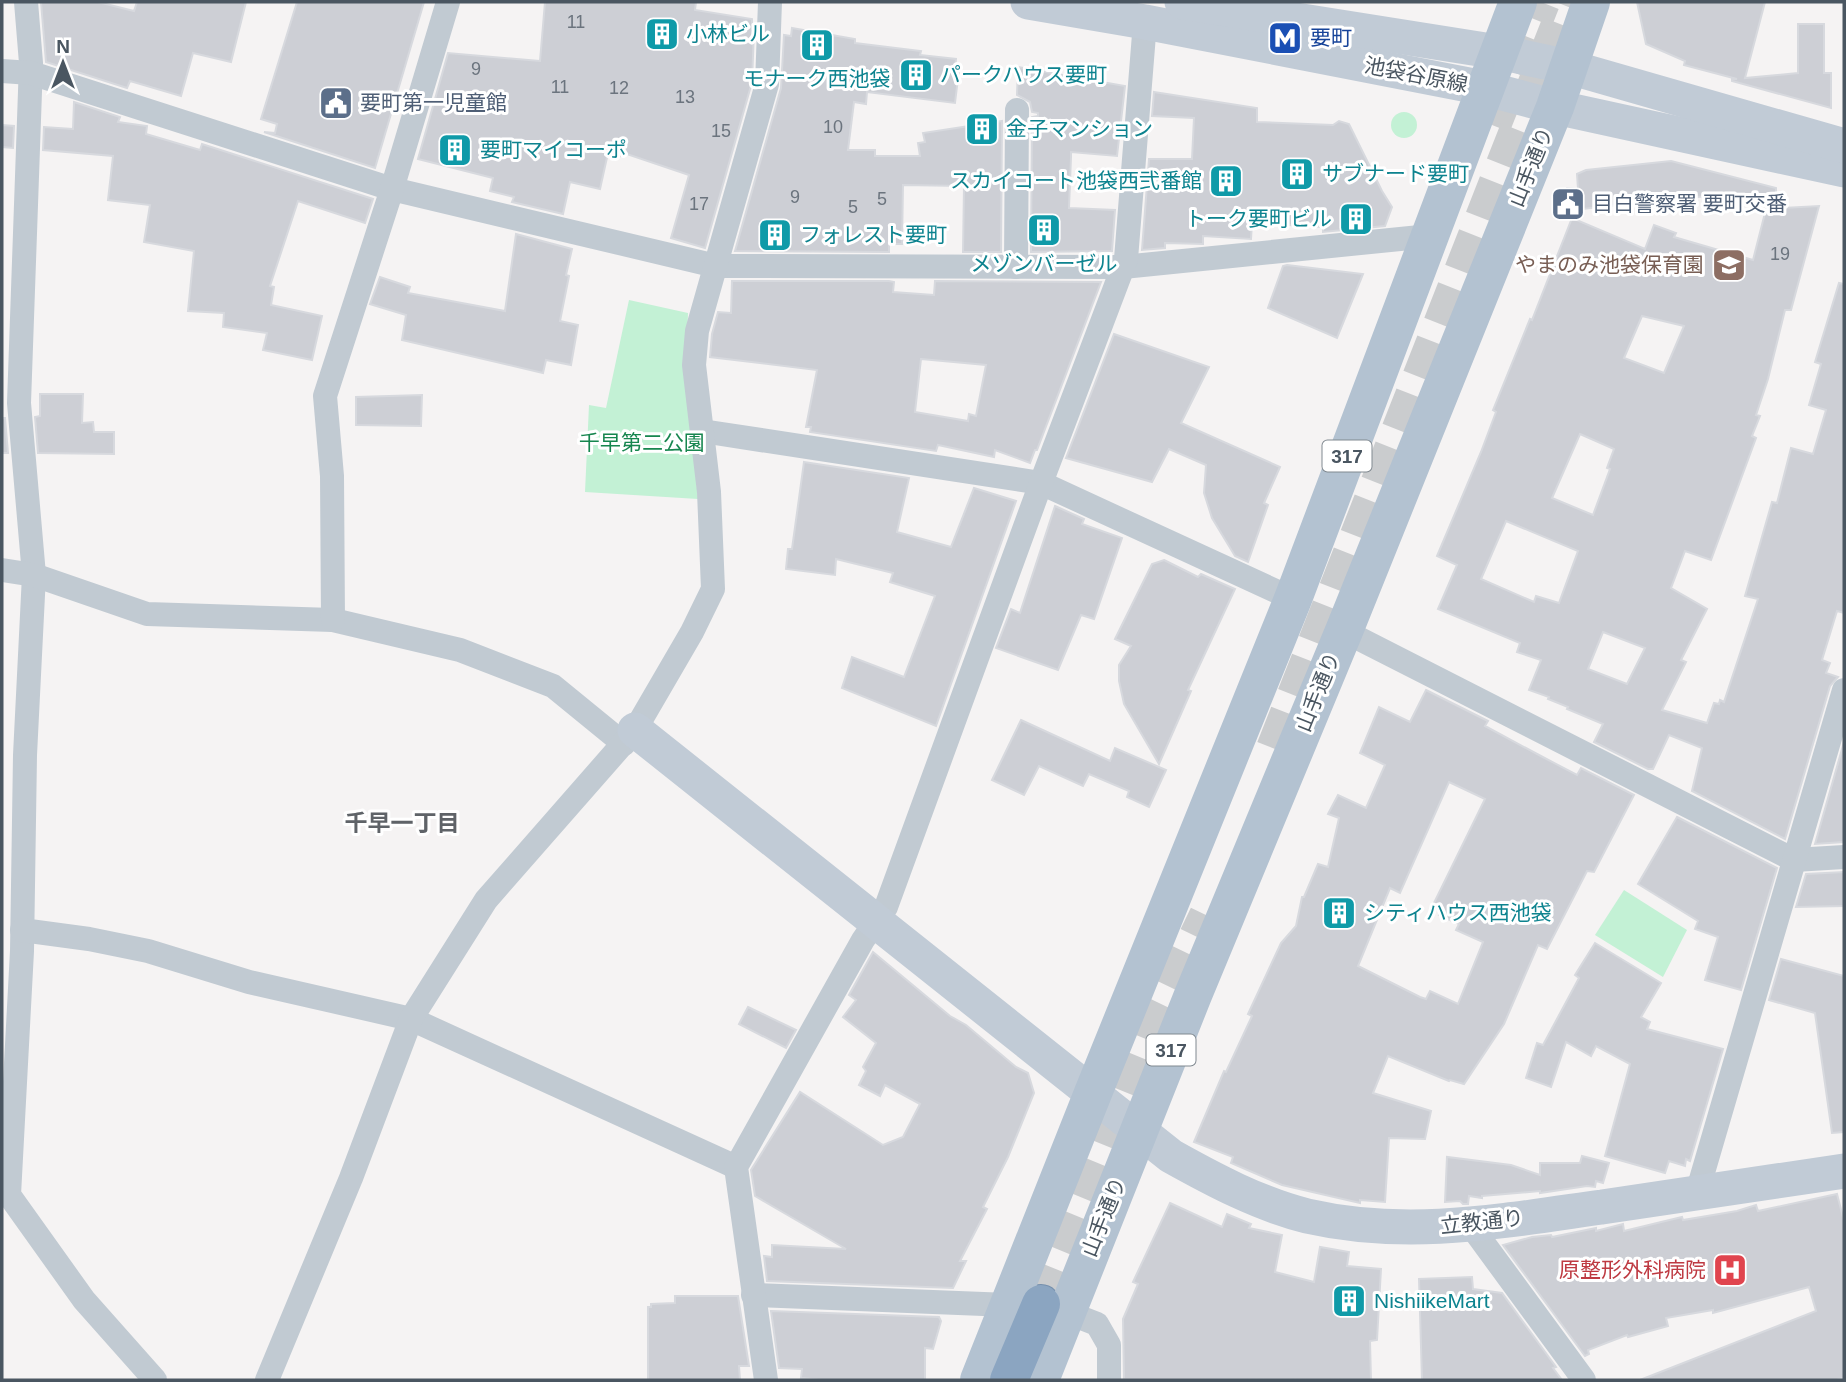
<svg xmlns="http://www.w3.org/2000/svg" width="1846" height="1382" font-family="Helvetica,'Noto Sans JP',sans-serif">
<style>
.green{fill:#c3f1d5}
.building{fill:#cdcfd5;stroke:#d7d9de;stroke-width:2;fill-rule:evenodd}
.lines{fill:none;stroke-linecap:round;stroke-linejoin:round}
.highway-tunnel{stroke:#caccce;stroke-width:38;stroke-dasharray:38 19;stroke-linecap:butt}
.highway-casing{stroke:#7690ad;stroke-width:40}
.street{stroke:#c1cad2;stroke-width:24}
.secondary{stroke:#c1cbd6;stroke-width:35}
.primary{stroke:#b3c2d1;stroke-width:38}
.highway{stroke:#8ba5c1;stroke-width:38}
.labels{text-anchor:middle;stroke-width:6;stroke-linejoin:round;paint-order:stroke}
.number-label{font-size:18px;fill:#6b747e}
.shield{fill:#fff;stroke:#808990;stroke-width:2}
.shield-label{font-size:19px;font-weight:bold;fill:#4a5661}
.culture-label{font-size:21px;fill:#0d838f;stroke:#fff;text-anchor:start}
.transit-label{font-size:21px;fill:#164399;stroke:#fff;text-anchor:start}
.street-label{font-size:21px;fill:#4a5661;stroke:#fff}
.service-label{font-size:21px;fill:#4e5e75;stroke:#fff;text-anchor:start}
.education-label{font-size:21px;fill:#785e54;stroke:#fff;text-anchor:end}
.park-label{font-size:21px;fill:#17864f;stroke:#fff}
.health-label{font-size:21px;fill:#be3a42;stroke:#fff;text-anchor:end}
.neighbourhood-label{font-size:23px;font-weight:bold;fill:#5f6368;stroke:#fff}
</style>
<rect width="100%" height="100%" fill="#f5f3f3"/>
<g class="green">
<circle cx="1404" cy="125" r="13"/>
<polygon points="629,300 688,313 686,368 698,499 585,492 589,405 606,408"/>
<polygon points="1624,890 1687,930 1663,977 1595,935"/>
</g>
<g class="building">
<polygon points="41,2 98,2 134,11 137,2 246,2 231,62 193,53 181,96 130,81 127,88 46,62"/>
<polygon points="297,2 424,2 375,168 264,132 275,133 277,124 261,119"/>
<polygon points="545,2 696,2 695,10 752,19 752,29 754,30 752,82 705,248 671,238 689,175 621,152 620,156 608,153 600,189 570,182 563,214 512,202 514,197 490,191 493,178 418,159 448,53 540,61"/>
<polygon points="1637,2 1765,2 1745,78 1798,73 1798,24 1824,24 1824,73 1831,73 1831,108 1732,81 1732,79 1737,79 1684,65 1685,61 1646,44"/>
<polygon points="792,28 855,39 855,43 921,51 920,55 956,59 955,70 959,70 955,103 867,92 866,104 854,102 848,150 875,150 875,156 920,156 918,143 925,142 923,133 1002,121 1001,252 963,252 964,186 903,185 902,244 889,244 889,252 735,251 781,88 784,35 791,36"/>
<polygon points="1018,67 1125,86 1117,156 1071,152 1071,157 1069,208 1115,210 1112,251 1031,252 1032,117 1038,116 1038,113 1032,112 1030,102 1017,95"/>
<polygon points="1154,92 1257,108 1257,122 1333,125 1339,121 1349,124 1382,191 1392,207 1385,226 1323,232 1323,227 1252,223 1251,239 1203,236 1203,244 1165,243 1165,248 1142,250 1149,159 1192,159 1194,118 1152,116"/>
<polygon points="74,102 120,117 118,122 147,126 146,134 200,150 202,144 373,199 365,223 298,201 270,286 274,287 271,305 322,316 312,360 263,350 267,333 223,327 224,313 188,311 194,251 144,242 150,205 108,200 113,156 43,150 44,127 73,129"/>
<polygon points="2,125 14,126 13,148 2,147"/>
<polygon points="1671,161 1776,188 1776,194 1694,197 1564,211 1564,200 1567,188 1578,189 1577,174 1586,170"/>
<path d="M1819,206l-28,104h-6l-17,69 -12,36 4,1 -8,20 4,2 -45,122 -26,-9 -14,37 36,21 -26,51 5,2 -24,48 45,13 7,-20 5,1 1,-4 4,2 34,-103 -13,-3 27,-94 5,1 14,-55 22,6 13,-44 -17,-5 12,-41 -6,-2 24,-79 5,1v329l-7,-2 -15,49 8,3 -4,10 12,4 -8,9 -45,153 -93,-48 10,-43 -33,-13 -16,34h-5l-54,-27 9,-18 -36,-15 1,-2 -20,-8 1,-2 -20,-7 12,-30 -24,-8 3,-9 -82,-34 19,-44 -20,-9 44,-104 15,-40 -3,-2 37,-91 2,1 40,-102 73,31 9,-24 22,8 -2,4 79,23 13,-51zM1642,316l42,10 -20,47 -40,-15zM1580,434l34,15 -7,19 3,1 -17,46 -41,-17zM1506,521l72,30 -19,52 -23,-7 -2,6 -53,-23zM1603,632l42,16 -18,36 -39,-15z"/>
<polygon points="516,234 572,249 566,275 569,276 560,321 578,325 571,365 546,360 543,373 402,340 406,315 370,304 380,277 410,287 408,293 505,311"/>
<polygon points="1287,265 1363,274 1337,338 1268,308 1283,266"/>
<path d="M732,281h157l5,1 -1,10 41,3 1,-14 166,1 -64,168h-2l-5,13 -35,-13 -1,7 -56,-12 -2,6 -126,-19 1,-5h-5l11,-57 -107,-13 2,-23 6,-22 13,1zM921,359l65,6 -10,51 -7,-2 -1,7 -53,-9z"/>
<polygon points="1114,334 1209,367 1181,423 1280,467 1264,503 1268,505 1248,562 1235,556 1212,518 1204,493 1206,465 1169,449 1152,482 1066,458"/>
<polygon points="40,394 83,394 82,423 93,422 94,432 114,432 114,454 38,453 35,417 40,416"/>
<polygon points="422,395 421,426 356,425 356,397"/>
<polygon points="2,418 5,418 8,453 2,453"/>
<polygon points="804,462 909,478 897,532 951,547 974,488 1016,501 936,726 842,688 852,657 904,677 935,596 890,582 893,573 836,559 835,575 786,569 788,549 792,549"/>
<polygon points="1055,506 1084,519 1082,524 1122,538 1094,619 1081,615 1058,670 996,648 1011,609 1020,613"/>
<polygon points="1164,560 1198,577 1201,574 1235,589 1188,690 1191,691 1159,764 1124,704 1119,681 1119,665 1131,646 1115,639 1152,564"/>
<path d="M1426,690l62,31 -3,5 54,29 38,20 4,-7 53,27 -40,77 -7,-1 -40,78 -9,-4 -34,79 -40,60 -14,-4 -1,1 -61,-25 -15,37 58,18 -6,28 -36,-1 -4,64 -25,-2v3l-78,-18 -51,-22 2,-6 -39,-15 30,-71 2,1 26,-56 -4,-2 33,-71 15,-17 6,-29h2l14,-33 10,3 11,-49 -11,-4 10,-19 28,13 19,-43 -25,-12 19,-46 31,15zM1449,782l36,17 -53,108 9,4 -2,4 20,9 -3,6 27,12 -25,62 -28,-13 -4,8 -6,-2 -62,-31 32,-78 10,5z"/>
<polygon points="1021,720 1110,761 1115,748 1166,770 1149,807 1127,797 1129,791 1089,774 1083,786 1039,766 1024,795 992,780"/>
<polygon points="1844,742 1844,842 1815,844"/>
<polygon points="1677,817 1777,868 1741,990 1705,980 1718,937 1695,929 1698,921 1638,884"/>
<polygon points="1844,872 1844,906 1796,907 1806,874"/>
<polygon points="1595,943 1661,983 1641,1017 1650,1022 1647,1029 1723,1049 1690,1161 1686,1159 1685,1166 1669,1161 1665,1173 1605,1156 1630,1064 1596,1046 1591,1056 1566,1042 1551,1087 1526,1078 1537,1043 1543,1045 1579,978 1575,975"/>
<polygon points="873,952 950,1016 966,1025 1016,1067 1028,1073 1034,1093 1008,1157 983,1207 987,1209 960,1261 966,1261 953,1288 767,1281 764,1256 772,1257 772,1245 846,1249 755,1196 751,1170 800,1092 883,1145 903,1137 920,1104 885,1085 880,1096 859,1085 866,1071 863,1067 876,1043 843,1017 856,1000 849,995"/>
<polygon points="1781,959 1844,976 1844,1132 1832,1133 1815,1013 1769,1000"/>
<polygon points="748,1007 796,1030 786,1048 739,1024"/>
<polygon points="1582,1156 1609,1163 1603,1183 1596,1181 1595,1187 1587,1186 1540,1193 1540,1191 1482,1196 1482,1198 1469,1196 1468,1204 1463,1204 1460,1201 1445,1202 1447,1157 1511,1165 1540,1175 1540,1163 1580,1163"/>
<polygon points="1837,1194 1844,1221 1844,1378 1836,1380 1640,1380 1816,1311 1809,1287 1713,1313 1713,1310 1666,1318 1668,1326 1628,1337 1627,1335 1588,1350 1589,1354 1585,1356 1503,1245 1532,1237 1551,1235 1552,1237 1596,1228 1596,1231 1623,1224 1624,1231 1682,1217 1683,1220 1737,1211 1756,1205 1758,1211"/>
<polygon points="1170,1203 1222,1227 1227,1214 1251,1224 1249,1228 1282,1235 1275,1272 1314,1282 1320,1247 1349,1252 1347,1266 1381,1269 1377,1340 1370,1341 1371,1380 1124,1379 1123,1319 1138,1284 1133,1282"/>
<polygon points="1472,1277 1473,1289 1502,1293 1556,1367 1553,1368 1562,1380 1422,1380 1419,1279"/>
<polygon points="675,1296 738,1296 749,1366 739,1366 740,1380 648,1380 648,1307 651,1307 651,1304 675,1303"/>
<polygon points="771,1311 939,1317 941,1321 933,1349 925,1348 925,1380 822,1380 801,1378 802,1369 779,1368"/>
</g>
<g class="lines">
<g class="highway-tunnel">
<polyline points="1492,125 1541,2"/>
<polyline points="1275,749 1569,2"/>
<polyline points="1041,1304 1152,1032 1208,916"/>
</g>
<g class="highway-casing">
<polyline id="highway" points="1009,1380 1041,1304"/>
</g>
<g class="street">
<polyline points="26,2 31,63 19,403 34,575 25,755 22,951 9,1195 84,1300 155,1380"/>
<polyline points="2,71 31,73 392,189 716,266 1123,267 1430,236"/>
<polyline points="1016,267 1017,110"/>
<polyline points="702,431 1041,483 1293,599"/>
<polyline points="2,570 34,575 147,614 333,620 460,650 553,686 624,744"/>
<polyline points="333,620 332,476 325,396 392,189 448,2"/>
<polyline points="1344,631 1794,860 1844,857"/>
<polyline points="22,930 89,939 148,951 249,982 411,1019 736,1167"/>
<polyline points="1697,1193 1844,690"/>
<polyline points="1471,1226 1584,1380"/>
<polyline points="753,1295 1009,1305"/>
<polyline points="1066,1312 1097,1324 1109,1345 1109,1380"/>
<polyline points="267,1380 351,1178 411,1019 486,900 635,730 692,632 713,589 709,492 694,365 697,331 767,84 770,2"/>
<polyline points="766,1380 736,1167 863,940 886,907 1041,483 1126,259 1145,22"/>
</g>
<g class="secondary">
<polyline points="1028,2 1145,22 1484,88 1555,107 1844,170"/>
<polyline points="1182,2 1498,52 1569,67 1844,146"/>
<path d="M635,730l536,426c43,24 88,48 136,60 101,23 195,5 295,-9 81,-12 162,-24 242,-36"/>
</g>
<g class="primary">
<polyline points="979,1380 1093,1093 1293,599 1518,2"/>
<polyline points="1040,1380 1193,995 1344,631 1555,107 1591,2"/>
</g>
<use href="#highway" class="highway"/>
</g>
<defs>
<g id="building-square" transform="scale(1.75)"><rect x="-9" y="-9" width="18" height="18" rx="4" fill="#0f9aa8" stroke="#fff"/><path d="M-4-6H4V6H1V3H-1V6H-4ZM-2.5-4.3h1.7v1.8h-1.7ZM.8-4.3h1.7v1.8H.8ZM-2.5-1h1.7V.8h-1.7ZM.8-1h1.7V.8H.8Z" fill="#fff"/></g>
<g id="metro-square" transform="scale(1.75)"><rect x="-9" y="-9" width="18" height="18" rx="4" fill="#1a4fb4" stroke="#fff"/><path d="M-5.5 5V-5H-3L0 0L3-5H5.5V5H3V-.5L0 4L-3-.5V5Z" fill="#fff"/></g>
<g id="civic-square" transform="scale(1.75)"><rect x="-9" y="-9" width="18" height="18" rx="4" fill="#5c6f8a" stroke="#fff"/><path d="M-.6-6.5H3V-4.5H.6V-3L4-1V1h2V6H-6V1h2V-1L-.6-3ZM-1.2 2.5V6h2.4V2.5Z" fill="#fff"/></g>
<g id="school-square" transform="scale(1.75)"><rect x="-9" y="-9" width="18" height="18" rx="4" fill="#8d6e63" stroke="#fff"/><path d="M0-5L7-2L0 1L-7-2ZM-4 1L0 2.5L4 1V4Q0 6-4 4Z" fill="#fff"/></g>
<g id="hospital-square" transform="scale(1.75)"><rect x="-9" y="-9" width="18" height="18" rx="4" fill="#e0444e" stroke="#fff"/><path d="M-5-5h3v3.5h4V-5h3V5h-3V1.5h-4V5h-3Z" fill="#fff"/></g>
</defs>
<g fill-rule="evenodd">
<use href="#building-square" x="662" y="34"/>
<use href="#metro-square" x="1285" y="38"/>
<use href="#building-square" x="817" y="45"/>
<use href="#building-square" x="916" y="75"/>
<use href="#civic-square" x="336" y="103"/>
<use href="#building-square" x="982" y="129"/>
<use href="#building-square" x="455" y="150"/>
<use href="#building-square" x="1297" y="174"/>
<use href="#building-square" x="1226" y="181"/>
<use href="#civic-square" x="1568" y="204"/>
<use href="#building-square" x="1356" y="219"/>
<use href="#building-square" x="1044" y="230"/>
<use href="#building-square" x="775" y="235"/>
<use href="#school-square" x="1729" y="265"/>
<use href="#building-square" x="1339" y="913"/>
<use href="#hospital-square" x="1730" y="1270"/>
<use href="#building-square" x="1349" y="1301"/>
</g>
<g class="labels">
<g class="number-label">
<text x="576" y="28">11</text>
<text x="476" y="75">9</text>
<text x="560" y="93">11</text>
<text x="619" y="94">12</text>
<text x="685" y="103">13</text>
<text x="833" y="133">10</text>
<text x="721" y="137">15</text>
<text x="795" y="203">9</text>
<text x="882" y="205">5</text>
<text x="699" y="210">17</text>
<text x="853" y="213">5</text>
<text x="1780" y="260">19</text>
</g>
<g class="shield">
<rect x="1322.5" y="440.5" width="49" height="31" rx="5"/>
<rect x="1146.5" y="1034.5" width="49" height="31" rx="5"/>
</g>
<g class="shield-label">
<text x="1347" y="463">317</text>
<text x="1171" y="1057">317</text>
</g>
<g class="culture-label">
<text x="686" y="41">小林ビル</text>
<text x="940" y="82">パークハウス要町</text>
<text x="817" y="86" text-anchor="middle">モナーク西池袋</text>
<text x="1006" y="136">金子マンション</text>
<text x="480" y="157">要町マイコーポ</text>
<text x="1322" y="181">サブナード要町</text>
<text x="1202" y="188" text-anchor="end">スカイコート池袋西弐番館</text>
<text x="1332" y="226" text-anchor="end">トーク要町ビル</text>
<text x="800" y="242">フォレスト要町</text>
<text x="1044" y="271" text-anchor="middle">メゾンバーゼル</text>
<text x="1364" y="920">シティハウス西池袋</text>
<text x="1374" y="1308">NishiikeMart</text>
</g>
<g class="transit-label">
<text x="1310" y="45">要町</text>
</g>
<g class="street-label">
<text transform="translate(1416 75) rotate(11)" y="7">池袋谷原線</text>
<text transform="translate(1531 167) rotate(-68)" y="7">山手通り</text>
<text transform="translate(1318 692) rotate(-68)" y="7">山手通り</text>
<text transform="translate(1104 1217) rotate(-68)" y="7">山手通り</text>
<text transform="translate(1482 1222) rotate(-6)" y="7">立教通り</text>
</g>
<g class="service-label">
<text x="360" y="110">要町第一児童館</text>
<text x="1592" y="211">目白警察署 要町交番</text>
</g>
<g class="education-label">
<text x="1704" y="272">やまのみ池袋保育園</text>
</g>
<g class="park-label">
<text x="642" y="450">千早第二公園</text>
</g>
<g class="health-label">
<text x="1706" y="1277">原整形外科病院</text>
</g>
<g class="neighbourhood-label">
<text x="402" y="831">千早一丁目</text>
</g>
</g>
<rect width="1846" height="1382" fill="none" stroke="#4a5661" stroke-width="7"/>
<g transform="translate(63 63)" stroke="#ffffff" stroke-width="5" paint-order="stroke">
<path d="M0-5L12 26L0 18L-12 26Z" fill="#4a5661"/>
<text y="-10" font-size="19" font-weight="bold" text-anchor="middle" fill="#4a5661">N</text>
</g>
</svg>
